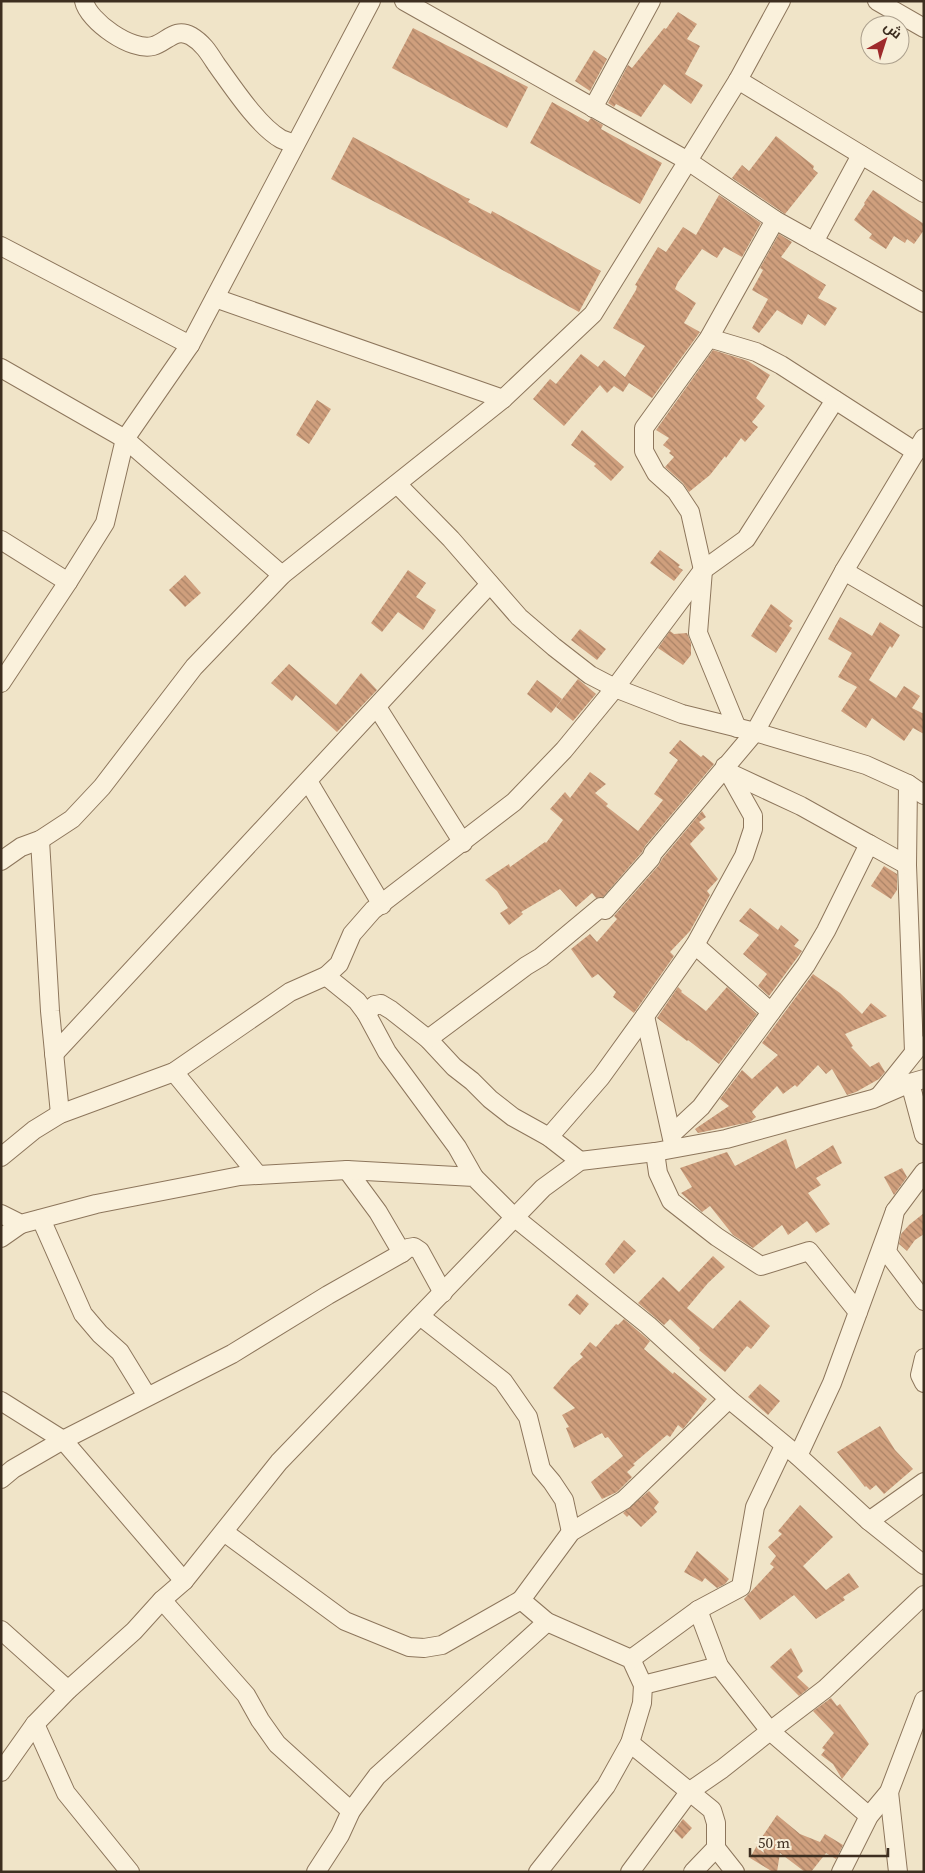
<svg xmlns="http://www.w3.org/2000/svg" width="925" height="1873" font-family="'Source Serif 4',Cairo,serif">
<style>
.building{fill:url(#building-back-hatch)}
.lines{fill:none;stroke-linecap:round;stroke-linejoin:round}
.minor-casing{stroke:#8d765c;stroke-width:20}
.minor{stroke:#faf1dc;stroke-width:18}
</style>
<defs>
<pattern id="building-back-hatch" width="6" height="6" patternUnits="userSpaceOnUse" patternTransform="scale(1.25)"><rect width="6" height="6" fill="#cf9f7d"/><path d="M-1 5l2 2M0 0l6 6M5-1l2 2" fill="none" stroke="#a98266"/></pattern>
</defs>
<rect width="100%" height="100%" fill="#f0e4c8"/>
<g class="building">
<polygon points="678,12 697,24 687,39 700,46 685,74 703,85 691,104 664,84 641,117 616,104 614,107 608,103 628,65 632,68 664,28 666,29"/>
<polygon points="413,28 528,87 507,128 392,68"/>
<polygon points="594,50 607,59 590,91 575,81"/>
<polygon points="552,102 588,122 591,118 603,125 601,129 662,163 640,204 530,143"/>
<polygon points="776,136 814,166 813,169 818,173 785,214 732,178 742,165 749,171"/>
<polygon points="353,137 467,198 470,199 468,202 491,214 492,211 601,271 579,312 446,239 331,179"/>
<polygon points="873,190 924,224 924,230 914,244 907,239 905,243 894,236 886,249 869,238 872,234 854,220 865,204 864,203"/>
<polygon points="719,195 761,223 742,257 724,247 717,258 702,249 678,282 675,289 696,303 684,323 700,332 652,398 629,383 623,392 614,386 607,393 600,385 564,426 533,399 550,379 556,384 581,354 598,367 604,360 625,377 645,346 613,328 636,290 637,286 635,285 658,247 666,252 683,227 696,235"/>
<polygon points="779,234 792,242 781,257 826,285 818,298 837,308 825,326 808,314 802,325 777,310 759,333 752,328 768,299 752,290 763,270 760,268"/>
<polygon points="713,350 748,361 770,375 756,398 765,406 752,422 758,427 745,442 741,438 726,458 725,456 710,475 689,492 683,483 665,467 674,457 669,453 671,451 663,445 669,438 656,430"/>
<polygon points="317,400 331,409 309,444 296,435"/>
<polygon points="582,430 624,467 611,481 594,466 596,464 571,445"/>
<polygon points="660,550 680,565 678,567 683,570 674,581 650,563"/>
<polygon points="408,570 426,583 416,597 436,610 423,630 398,612 382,632 371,623"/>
<polygon points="185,575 201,593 185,607 169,590"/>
<polygon points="771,604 793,621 789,626 792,628 776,653 751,636"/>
<polygon points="840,617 872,636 880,622 900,635 892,648 890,646 869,680 896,698 904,686 920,696 912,708 924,714 924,734 913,728 904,741 872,718 866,728 841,711 857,687 838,677 852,653 828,639"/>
<polygon points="580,629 606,649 597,660 571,640"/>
<polygon points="670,631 674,634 687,633 691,643 691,655 683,665 658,648"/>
<polygon points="289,664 336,705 361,673 377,690 337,732 296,695 292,701 271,683"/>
<polygon points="578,679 596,694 573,721 556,707"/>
<polygon points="537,680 562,699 551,713 527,694"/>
<polygon points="680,740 701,757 703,755 714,764 645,846 642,852 603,897 596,898 592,893 576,907 560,889 521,912 523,914 509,925 500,913 508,908 497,891 485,880 509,864 510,867 545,842 546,843 563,820 550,809 565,792 570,798 590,772 606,784 595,793 608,804 606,806 638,831 663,800 654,794 678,760 669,753"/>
<polygon points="702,811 706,817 699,822 705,828 690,844 718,879 707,891 710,895 690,931 670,952 674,956 634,1013 613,997 616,992 598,974 592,978 571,949 590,934 597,942 617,919 614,916 659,865 662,859"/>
<polygon points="884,866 897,874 897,890 891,899 871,886"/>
<polygon points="750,908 778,930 781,925 799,940 794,946 802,951 769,996 758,986 767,974 743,954 759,935 739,921"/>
<polygon points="813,974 840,993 862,1014 871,1003 887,1016 845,1034 853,1046 851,1047 870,1067 879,1062 885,1072 879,1079 856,1092 847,1095 832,1069 826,1074 818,1065 797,1087 795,1085 783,1094 777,1086 752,1112 756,1117 750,1122 698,1133 695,1129 729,1106 720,1099 742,1070 752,1079 778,1055 762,1043"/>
<polygon points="678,987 682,991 681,992 706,1011 727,987 757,1014 719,1064 688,1040 687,1041 657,1018"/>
<polygon points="786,1139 796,1169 833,1145 842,1163 816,1178 821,1185 808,1193 830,1224 816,1233 807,1221 788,1235 782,1225 753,1248 733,1235 710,1206 702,1212 681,1193 692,1187 680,1168 727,1152 735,1166"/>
<polygon points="902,1168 907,1177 894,1195 884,1177"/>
<polygon points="924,1213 924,1234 915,1240 907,1251 899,1244 901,1234 909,1225"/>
<polygon points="624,1240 636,1251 614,1274 605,1264"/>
<polygon points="713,1256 725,1267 708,1283 687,1308 713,1329 740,1300 770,1326 751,1349 747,1346 725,1372 699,1350 700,1348 670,1319 664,1325 638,1303 663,1277 679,1292"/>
<polygon points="577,1294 589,1304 580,1315 568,1305"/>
<polygon points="624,1319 650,1341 644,1349 673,1374 674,1372 707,1399 683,1429 678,1425 670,1437 667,1435 633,1464 635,1465 627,1472 632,1477 617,1492 602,1499 591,1482 623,1456 608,1437 605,1438 602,1433 574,1448 566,1428 569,1427 562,1415 575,1408 553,1388 571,1367 583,1357 580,1354 590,1342 596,1347 616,1324 618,1325"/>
<polygon points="760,1384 780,1401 768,1415 748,1397"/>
<polygon points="880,1426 895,1450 913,1469 884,1494 876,1485 870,1490 866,1486 865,1487 837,1452"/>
<polygon points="649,1491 659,1502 654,1508 657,1512 641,1527 629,1515 627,1517 623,1513"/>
<polygon points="800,1505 833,1537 803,1566 826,1590 849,1573 859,1587 843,1597 845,1600 816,1619 794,1595 760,1620 744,1599 774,1567 770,1564 776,1556 768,1547 782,1534 778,1531"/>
<polygon points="697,1551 729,1579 725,1584 717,1588 705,1578 702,1582 684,1572"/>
<polygon points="791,1648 803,1671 797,1677 809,1688 799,1696 770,1667"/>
<polygon points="831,1698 837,1706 840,1704 869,1744 842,1779 833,1764 821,1755 825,1750 822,1748 834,1733 813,1711"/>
<polygon points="777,1815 800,1834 820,1842 825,1834 843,1845 836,1859 826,1853 811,1872 805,1872 780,1853 777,1872 773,1872 750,1858 760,1840"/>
<polygon points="683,1819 692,1828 682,1839 674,1831"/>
</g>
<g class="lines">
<g class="minor-casing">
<g id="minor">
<path d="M84,1c4,20 48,51 69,45 14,-4 22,-19 38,-10 12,7 18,17 25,28 16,22 42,62 65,75 4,2 10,3 14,5"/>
<polyline points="404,1 688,161 775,220 924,303"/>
<polyline points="877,1 924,28"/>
<polyline points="738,80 924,193"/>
<polyline points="593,108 651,1"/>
<polyline points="814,242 861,155"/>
<polyline points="1,246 190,345"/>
<polyline points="215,298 503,399"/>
<polyline points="709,338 756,352 781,365 916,452"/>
<polyline points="1,368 125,439 282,575"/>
<polyline points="397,484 451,539 519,617 554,647 590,675 615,688 682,714 755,732 866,765 908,784 924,795"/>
<polyline points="1,540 68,582"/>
<polyline points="844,571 924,618"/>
<polyline points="1,683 68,582 105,523 125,439 190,345 371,1"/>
<polyline points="377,707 463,843"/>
<polyline points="737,728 698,633 703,570 690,512 676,491 656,473 644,451 644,428 709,338 775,220"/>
<polyline points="730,773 801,806 869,844"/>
<polyline points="308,781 382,905"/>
<polyline points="908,784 907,865 914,1052"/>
<polyline points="40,840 50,1011 60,1114"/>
<polyline points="1,861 21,847 40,840 72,819 102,787 194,667 282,575 503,399 593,314 738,80 781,1"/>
<polyline points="695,945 771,1012"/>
<polyline points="326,976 357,1001 366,1013 387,1052 457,1147 474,1177"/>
<polyline points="366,1013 375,1005 381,1004 391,1010 428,1039 454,1067 472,1081 490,1099 513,1117 549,1137 580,1161"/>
<polyline points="645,1016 673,1143"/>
<polyline points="428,1039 526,966 541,957 601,907 605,910 651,858 653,853 755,732 844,571 924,438"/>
<polyline points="54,1054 490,584"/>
<polyline points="174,1072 258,1175"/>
<polyline points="910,1083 924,1135"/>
<polyline points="880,1095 920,1045"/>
<polyline points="672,1134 701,1107 806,965 826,931 869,844 907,865"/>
<polyline points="549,1137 601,1077 645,1016 695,945 744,856 753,829 753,816 725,766"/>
<polyline points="655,1152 658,1173 671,1201 717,1237 761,1266 809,1251 858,1312"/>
<polyline points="1,1157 34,1130 60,1114 174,1072 290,992 326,976 339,964 352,934 373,910 514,802 564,750 615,688 703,570 746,539 835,400"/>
<polyline points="347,1170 378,1212 402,1253"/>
<polyline points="924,1172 895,1211 887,1252 924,1301"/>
<polyline points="1,1214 21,1224 96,1204 240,1176 347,1170 474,1177 514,1217 648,1325 729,1399 798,1456 869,1521 924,1565"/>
<polyline points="41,1219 83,1314 100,1334 120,1352 147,1396"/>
<polyline points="1,1238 21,1224"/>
<polyline points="420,1316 503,1381 528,1417 541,1469 552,1482 564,1500 571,1532"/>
<polyline points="924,1358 920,1375 924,1383"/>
<polyline points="1,1401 63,1440 184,1581"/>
<polyline points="798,1456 832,1383 895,1211"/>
<polyline points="1,1479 13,1469 63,1440 232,1354 328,1295 402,1253 408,1248 414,1247 420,1251 443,1293"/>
<polyline points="869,1521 924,1482"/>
<polyline points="224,1532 345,1621 409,1647 424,1648 442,1645 521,1600 547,1622 631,1659 643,1685 642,1703 630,1743 606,1786 538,1872"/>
<polyline points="162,1600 246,1695 260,1720 277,1744 351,1811"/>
<polyline points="521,1600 571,1532 624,1500 729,1399"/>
<polyline points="698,1610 719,1666 770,1731 869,1816"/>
<polyline points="1,1630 68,1690"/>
<polyline points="631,1659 698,1610 741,1587 755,1507 784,1446"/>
<polyline points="643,1685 719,1666"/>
<polyline points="35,1724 66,1793 130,1872"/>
<polyline points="630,1743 712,1810 716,1823 716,1848 735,1872"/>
<polyline points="1,1772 35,1724 68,1690 134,1631 162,1600 184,1581 279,1462 543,1188 580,1161 655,1152 726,1139 873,1099 910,1083 924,1079"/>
<polyline points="889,1792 898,1872"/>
<polyline points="316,1872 340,1835 351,1811 377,1776 547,1622"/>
<polyline points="630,1872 690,1791 722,1769 770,1731 825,1689 924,1595"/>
<polyline points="693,1872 716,1848"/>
<polyline points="841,1872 869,1816 889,1792 924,1700"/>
</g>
</g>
<use href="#minor" class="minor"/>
</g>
<rect width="925" height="1873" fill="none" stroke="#3d2e20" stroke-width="5"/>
<g transform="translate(885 40) rotate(39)"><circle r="24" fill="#f7eed8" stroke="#ada18e"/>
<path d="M0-4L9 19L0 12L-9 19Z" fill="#9e2a2b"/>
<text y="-8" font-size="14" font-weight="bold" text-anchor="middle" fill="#3d2e20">ش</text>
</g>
<path d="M750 1848v8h138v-8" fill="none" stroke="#3d2e20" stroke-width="2.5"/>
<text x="758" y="1848" font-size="15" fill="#3d2e20" stroke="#f7eed8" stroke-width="4" paint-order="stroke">50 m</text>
</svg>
